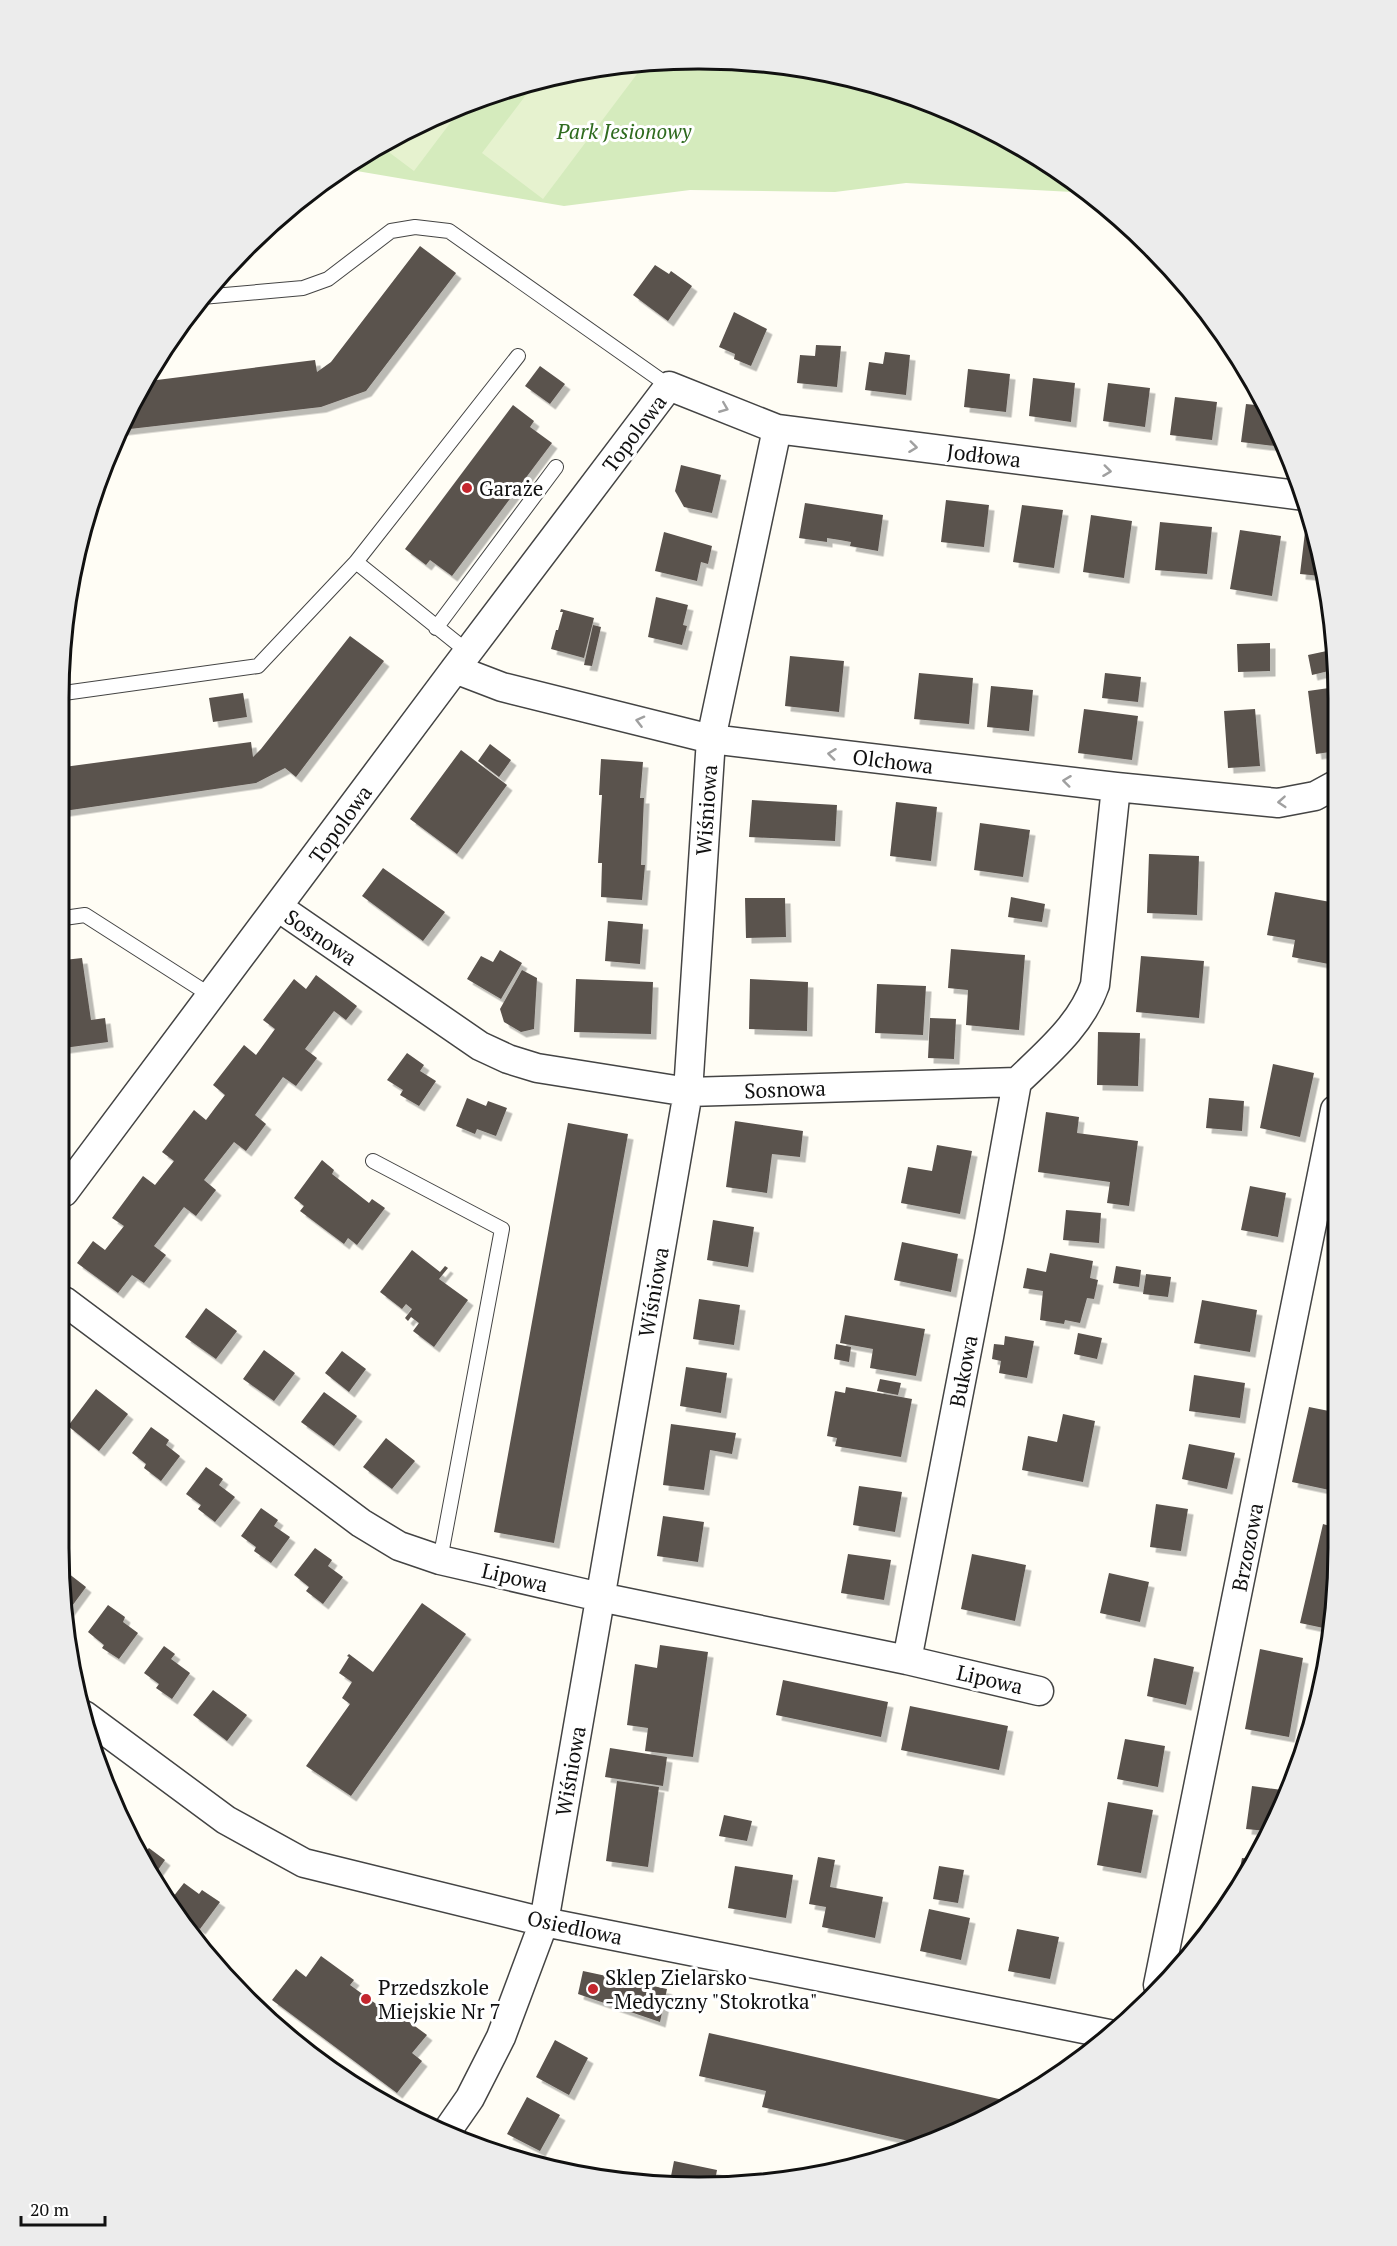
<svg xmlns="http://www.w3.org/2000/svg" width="1397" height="2246" viewBox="0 0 1397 2246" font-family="'PT Serif',serif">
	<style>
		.green { fill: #d5ebbd }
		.pitch { fill: #e6f2cf }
		.building { fill: #5a524d; filter: url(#shadow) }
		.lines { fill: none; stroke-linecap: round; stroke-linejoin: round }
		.lane-casing { stroke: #444; stroke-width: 16 }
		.street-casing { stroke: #444; stroke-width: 31 }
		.lane { stroke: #fff; stroke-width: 14 }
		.street { stroke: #fff; stroke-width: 28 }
		.oneway { stroke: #a0a0a0 }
		.poi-dot { fill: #c4262e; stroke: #fff; stroke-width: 2 }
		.labels { text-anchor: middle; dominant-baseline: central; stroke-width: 6; stroke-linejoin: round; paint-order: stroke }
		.park-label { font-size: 21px; font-style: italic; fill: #2f6b1f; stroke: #fff }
		.street-label { font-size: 21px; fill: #111; stroke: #fff }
		.poi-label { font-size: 21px; fill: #111; stroke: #fff; text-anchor: start }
		.rim { fill: none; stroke: #111; stroke-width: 3 }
	</style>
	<defs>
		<filter id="shadow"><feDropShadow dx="5.5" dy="5.5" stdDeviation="0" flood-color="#0004"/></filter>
	</defs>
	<rect width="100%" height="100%" fill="#fffdf5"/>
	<path class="green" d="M740,60L864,80L981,124L1091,193L906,183L835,192L690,190L564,206L345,169L378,144L492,93L615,64Z"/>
	<path class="pitch" d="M615,64H624L637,74L543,199L482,153L535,83Z
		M463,106L414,171L378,144Z"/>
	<path class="building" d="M420,246L456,273L366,391L321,407L121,430L149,381L315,360L317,372L331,362Z
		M655,265L669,274L671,271L692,286L668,321L633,295Z
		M734,312L767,329L751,366L734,359L735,354L719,347Z
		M816,345L841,346L837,387L797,383L800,355L815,356Z
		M885,352L910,355L906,395L865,390L869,362L883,364Z
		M540,366L565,384L550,404L525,386Z
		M968,369L1010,374L1006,412L964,407Z
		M1033,378L1075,383L1071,422L1029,416Z
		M1108,383L1150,388L1145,427L1103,421Z
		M1175,397L1217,402L1212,440L1170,435Z
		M1246,404L1265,406L1283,447L1241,442Z
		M513,405L534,421L530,427L552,443L452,576L430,560L426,565L405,549Z
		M681,465L721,475L712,513L684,507L675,491Z
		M946,500L989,505L984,547L941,542Z
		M805,503L883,515L878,551L850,546L851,542L840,540L827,538V542L799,538Z
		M1022,505L1063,510L1054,568L1013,562Z
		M1091,515L1132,521L1124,578L1083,572Z
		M1160,522L1212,527L1207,574L1155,570Z
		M1240,530L1281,536L1272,596L1230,589Z
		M664,532L712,546L708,564L701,562L697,581L655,571Z
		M1305,532L1313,533L1321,576L1300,574Z
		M656,597L688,605L683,625L687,626L682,645L648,637Z
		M561,609L594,618L584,658L551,649L556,630H558L563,612H560Z
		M593,625L601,627L592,666L584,665Z
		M350,636L384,661L296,777L285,768L256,783L64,811V767L251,742L253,757L261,749Z
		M1270,643V671L1238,672L1237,644Z
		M1336,649L1337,669L1312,675L1308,655Z
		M790,656L844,661L839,712L785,706Z
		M919,673L973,678L969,724L914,719Z
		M1105,673L1141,677L1138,702L1102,698Z
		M991,686L1033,690L1029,731L987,727Z
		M1336,687L1337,751L1316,754L1308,691Z
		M243,693L247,717L213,722L209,698Z
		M1084,709L1138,716L1132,760L1078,753Z
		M1255,709L1260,766L1228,768L1224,711Z
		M490,744L511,760L499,777L478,761Z
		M461,750L507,785L457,854L410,819Z
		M601,759L643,762L640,798H644L641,865H645L642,900L601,897L602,863H598L602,795H599Z
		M752,800L837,805L835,841L749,837Z
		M896,802L937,807L931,861L890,856Z
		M980,823L1030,830L1023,877L974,870Z
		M1149,854L1199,856L1197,915L1147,913Z
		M383,868L445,912L423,941L362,896Z
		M1275,892L1336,903V953L1334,965L1292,957L1295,940L1267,935Z
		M1011,897L1045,904L1042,922L1008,917Z
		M745,898H785L786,937L746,938Z
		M608,921L643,924L640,964L605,961Z
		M951,949L1025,955L1019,1030L966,1025L968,990L948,988Z
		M500,950L522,963L501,999L467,979L481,956L493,962Z
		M1141,956L1204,961L1199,1018L1136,1012Z
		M82,958L91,1020L105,1018L108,1042L64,1048V960Z
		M522,970L537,978L534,1029L521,1032L504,1022L500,1009Z
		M316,975L357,1006L346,1020L334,1011L305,1049L317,1058L296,1086L283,1077L255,1115L266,1124L246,1151L234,1142L204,1180L216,1190L196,1216L184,1207L154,1246L166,1255L144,1283L132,1275L118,1293L77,1263L93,1241L105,1250L124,1226L112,1218L143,1176L155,1185L174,1161L162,1152L194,1110L206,1120L215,1108L225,1095L213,1085L244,1045L256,1055L275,1029L263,1020L294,979L306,989Z
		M576,979L653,982L651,1034L574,1032Z
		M750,979L808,982L807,1031L749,1029Z
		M877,984L926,986L923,1035L875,1033Z
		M930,1018L956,1019L954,1059L928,1058Z
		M1098,1032L1140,1033L1138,1086L1097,1085Z
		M407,1053L424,1065L420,1071L436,1081L419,1106L400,1095L403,1090L387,1080Z
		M1273,1064L1314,1073L1300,1137L1260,1128Z
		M467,1098L486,1106L488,1101L507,1108L496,1136L477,1129L475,1134L456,1126Z
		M1209,1098L1244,1101L1242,1131L1206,1128Z
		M1046,1112L1079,1117L1077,1133L1138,1141L1129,1206L1107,1203L1110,1182L1038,1172Z
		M735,1121L803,1131L800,1157L772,1154L767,1193L726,1187Z
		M568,1123L628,1134L554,1543L494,1532Z
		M937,1145L972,1151L960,1214L901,1203L908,1167L932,1171Z
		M322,1160L334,1170L332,1174L369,1203L372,1199L385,1208L357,1245L348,1238L344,1244L300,1211L304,1206L294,1198Z
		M1250,1186L1286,1193L1278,1237L1241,1230Z
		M1066,1210L1101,1213L1099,1243L1063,1240Z
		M713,1220L754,1227L748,1267L707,1260Z
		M902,1242L958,1254L951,1292L894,1280Z
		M412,1250L440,1272L445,1266L448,1268L439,1279L468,1300L434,1347L413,1331L419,1323L411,1317L408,1321L405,1318L412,1309L406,1304L402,1309L380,1292Z
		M1050,1253L1093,1261L1090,1278L1098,1280L1094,1299L1087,1298L1080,1323L1065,1320L1064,1324L1040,1320L1043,1291L1023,1288L1027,1268L1046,1272Z
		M1116,1266L1141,1270L1139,1287L1113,1283Z
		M1146,1274L1171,1277L1168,1297L1143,1294Z
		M699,1299L740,1305L734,1345L693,1339Z
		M1202,1300L1257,1310L1250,1352L1194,1343Z
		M206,1308L237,1331L216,1359L185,1337Z
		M845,1315L925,1329L916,1376L870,1368L873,1349L840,1343Z
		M1078,1333L1102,1338L1097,1359L1074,1354Z
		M1005,1336L1034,1341L1027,1378L999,1373L1001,1361L992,1359L994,1344L1004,1345Z
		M836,1344L851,1347L849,1362L834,1359Z
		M264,1350L295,1373L274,1401L243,1379Z
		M342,1351L366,1369L349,1392L325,1373Z
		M686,1367L727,1373L721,1413L680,1406Z
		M1194,1375L1245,1383L1240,1418L1189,1411Z
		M880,1379L901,1383L898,1395L877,1391Z
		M846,1387L912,1399L901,1457L835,1446L837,1438L827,1436L835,1391L845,1393Z
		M96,1389L128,1414L99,1451L68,1426Z
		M324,1392L357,1416L334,1446L301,1422Z
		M1309,1407L1334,1412V1491L1292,1482Z
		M1063,1414L1095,1421L1083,1482L1022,1470L1028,1436L1057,1442Z
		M671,1424L736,1433L732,1454L710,1450L704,1490L663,1485Z
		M151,1427L169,1440L166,1445L180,1456L161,1481L144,1468L146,1464L132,1453Z
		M386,1438L415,1461L392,1489L363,1467Z
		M1189,1444L1235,1453L1227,1489L1182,1479Z
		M206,1467L223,1479L219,1485L235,1497L215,1522L198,1509L201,1505L186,1494Z
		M859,1486L902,1492L895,1532L853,1525Z
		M1156,1504L1188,1509L1181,1551L1150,1547Z
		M261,1508L278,1520L274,1526L290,1537L271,1563L254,1551L256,1547L241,1536Z
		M663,1516L704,1522L698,1562L657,1556Z
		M1323,1524L1333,1527V1630L1300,1623Z
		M315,1548L332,1560L328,1566L343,1577L323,1604L306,1591L309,1587L294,1575Z
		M848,1554L891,1560L884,1600L841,1593Z
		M972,1554L1026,1565L1015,1621L961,1609Z
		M64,1570L86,1587L64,1617Z
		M1109,1573L1149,1582L1140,1622L1100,1613Z
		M422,1603L466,1634L351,1796L306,1766L350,1704L342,1698L352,1682L339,1673L349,1657L347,1656L349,1654L373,1672Z
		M108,1605L125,1617L123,1622L138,1633L119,1659L102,1648L104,1645L88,1632Z
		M660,1645L708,1652L693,1757L645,1751L648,1728L627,1725L635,1664L657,1668Z
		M164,1646L175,1654L171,1659L190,1673L172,1699L156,1688L159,1684L144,1673Z
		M1260,1649L1303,1658L1289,1737L1245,1729Z
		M1154,1658L1194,1667L1186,1705L1147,1696Z
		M783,1680L888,1702L881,1737L776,1715Z
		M213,1690L247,1715L227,1741L193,1715Z
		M910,1706L1008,1726L999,1770L901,1750Z
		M1125,1739L1165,1746L1158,1787L1117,1779Z
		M610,1748L667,1757L663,1786L605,1777Z
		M617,1781L659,1787L648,1867L606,1861Z
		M1252,1786L1290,1791L1267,1831L1246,1829Z
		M1108,1802L1153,1810L1141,1873L1097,1865Z
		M724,1815L752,1821L747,1841L719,1836Z
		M132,1843L145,1852L149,1848L165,1860L153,1877Z
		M818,1857L835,1860L830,1887L883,1897L875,1938L822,1927L826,1907L809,1904Z
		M1242,1858L1251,1859L1237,1883Z
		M735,1866L793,1875L786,1918L728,1908Z
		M939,1866L964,1870L958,1903L933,1899Z
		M184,1883L199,1894L202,1890L220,1902L200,1929L185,1918L183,1920L178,1916L169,1902Z
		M929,1909L970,1918L961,1960L920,1951Z
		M1017,1929L1059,1937L1050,1979L1008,1971Z
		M321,1956L354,1980L350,1985L390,2014L393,2010L427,2035L412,2053L422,2061L397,2093L272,2000L296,1969L306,1977Z
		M583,1971L667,1989L660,2022L578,1994Z
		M709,2033L776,2048L1012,2102L982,2121L926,2145L762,2107L766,2091L699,2076Z
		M555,2040L588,2058L569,2095L536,2077Z
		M527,2097L560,2115L540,2151L507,2134Z
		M674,2161L717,2170L714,2186H669Z"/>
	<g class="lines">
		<g class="lane-casing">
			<path id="lane" d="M202,297L303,288L328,279L391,231L415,227L449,231L669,386
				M356,562L468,652
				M436,628L556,467
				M64,693L258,666L356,562L518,356
				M64,918L85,915L210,995
				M373,1161L502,1229L440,1560"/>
		</g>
		<g class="street-casing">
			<path id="street" d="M455,669L502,687L711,739L1116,787L1278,803L1315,796L1337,784
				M278,907L480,1046L508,1059L537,1068L688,1092L1017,1082C1047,1053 1081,1025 1095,985L1116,787
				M64,1192L455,669L669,386L777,429L1305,496
				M64,1301L361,1523L399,1546L440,1560L600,1597L907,1660L1039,1691
				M907,1660L989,1237L1017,1082
				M84,1715L226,1820L304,1863L544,1922L1109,2034
				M1158,1985L1335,1110
				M445,2134L470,2098L501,2037L544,1922L688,1092L711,739L777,429"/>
		</g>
		<use href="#lane" class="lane"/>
		<use href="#street" class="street"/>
	</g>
	<defs><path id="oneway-chevron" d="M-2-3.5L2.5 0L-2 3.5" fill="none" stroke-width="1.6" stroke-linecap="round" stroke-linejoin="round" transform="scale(1.5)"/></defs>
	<g class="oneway">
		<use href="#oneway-chevron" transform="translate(724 408) rotate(22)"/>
		<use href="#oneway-chevron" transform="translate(913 447) rotate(7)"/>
		<use href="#oneway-chevron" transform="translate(1107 471) rotate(7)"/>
		<use href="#oneway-chevron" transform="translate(640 721) rotate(-166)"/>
		<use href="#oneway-chevron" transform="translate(832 754) rotate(-173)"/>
		<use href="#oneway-chevron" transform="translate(1067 781) rotate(-173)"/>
		<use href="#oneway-chevron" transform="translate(1282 802) rotate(176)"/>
	</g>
	<g class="poi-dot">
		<circle cx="467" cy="488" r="6"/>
		<circle cx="593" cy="1989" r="6"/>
		<circle cx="366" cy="1999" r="6"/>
	</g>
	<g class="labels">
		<g class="park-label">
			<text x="624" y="131">Park Jesionowy</text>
		</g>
		<g class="street-label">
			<text transform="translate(634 433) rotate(-53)">Topolowa</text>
			<text transform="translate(984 455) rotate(7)">Jodłowa</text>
			<text transform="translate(893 761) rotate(7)">Olchowa</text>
			<text transform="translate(706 810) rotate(-86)">Wiśniowa</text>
			<text transform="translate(340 824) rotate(-54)">Topolowa</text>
			<text transform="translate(321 937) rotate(34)">Sosnowa</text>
			<text transform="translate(785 1089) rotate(-2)">Sosnowa</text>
			<text transform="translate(653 1292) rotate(-80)">Wiśniowa</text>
			<text transform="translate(963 1371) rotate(-79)">Bukowa</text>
			<text transform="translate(1247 1547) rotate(-79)">Brzozowa</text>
			<text transform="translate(515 1577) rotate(13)">Lipowa</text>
			<text transform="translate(990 1679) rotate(13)">Lipowa</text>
			<text transform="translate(570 1771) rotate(-80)">Wiśniowa</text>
			<text transform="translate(575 1927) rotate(12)">Osiedlowa</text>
		</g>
		<g class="poi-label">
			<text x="479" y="488">Garaże</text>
			<text x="605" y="1977">Sklep Zielarsko<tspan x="605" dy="24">-Medyczny "Stokrotka"</tspan></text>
			<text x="378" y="1987">Przedszkole<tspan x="378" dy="24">Miejskie Nr 7</tspan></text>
		</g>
	</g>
	<path d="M0 0H1397V2246H0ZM698 69H699A629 629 0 0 1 1328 698V1548A629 629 0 0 1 699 2177H698A629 629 0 0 1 69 1548V698A629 629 0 0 1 698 69Z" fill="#ececec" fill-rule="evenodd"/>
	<path class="rim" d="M698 69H699A629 629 0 0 1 1328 698V1548A629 629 0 0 1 699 2177H698A629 629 0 0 1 69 1548V698A629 629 0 0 1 698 69Z"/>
	<path d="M21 2216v9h84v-9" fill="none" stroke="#111111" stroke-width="3"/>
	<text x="30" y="2216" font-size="18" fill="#111111" stroke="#ffffff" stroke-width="4.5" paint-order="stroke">20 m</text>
</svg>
